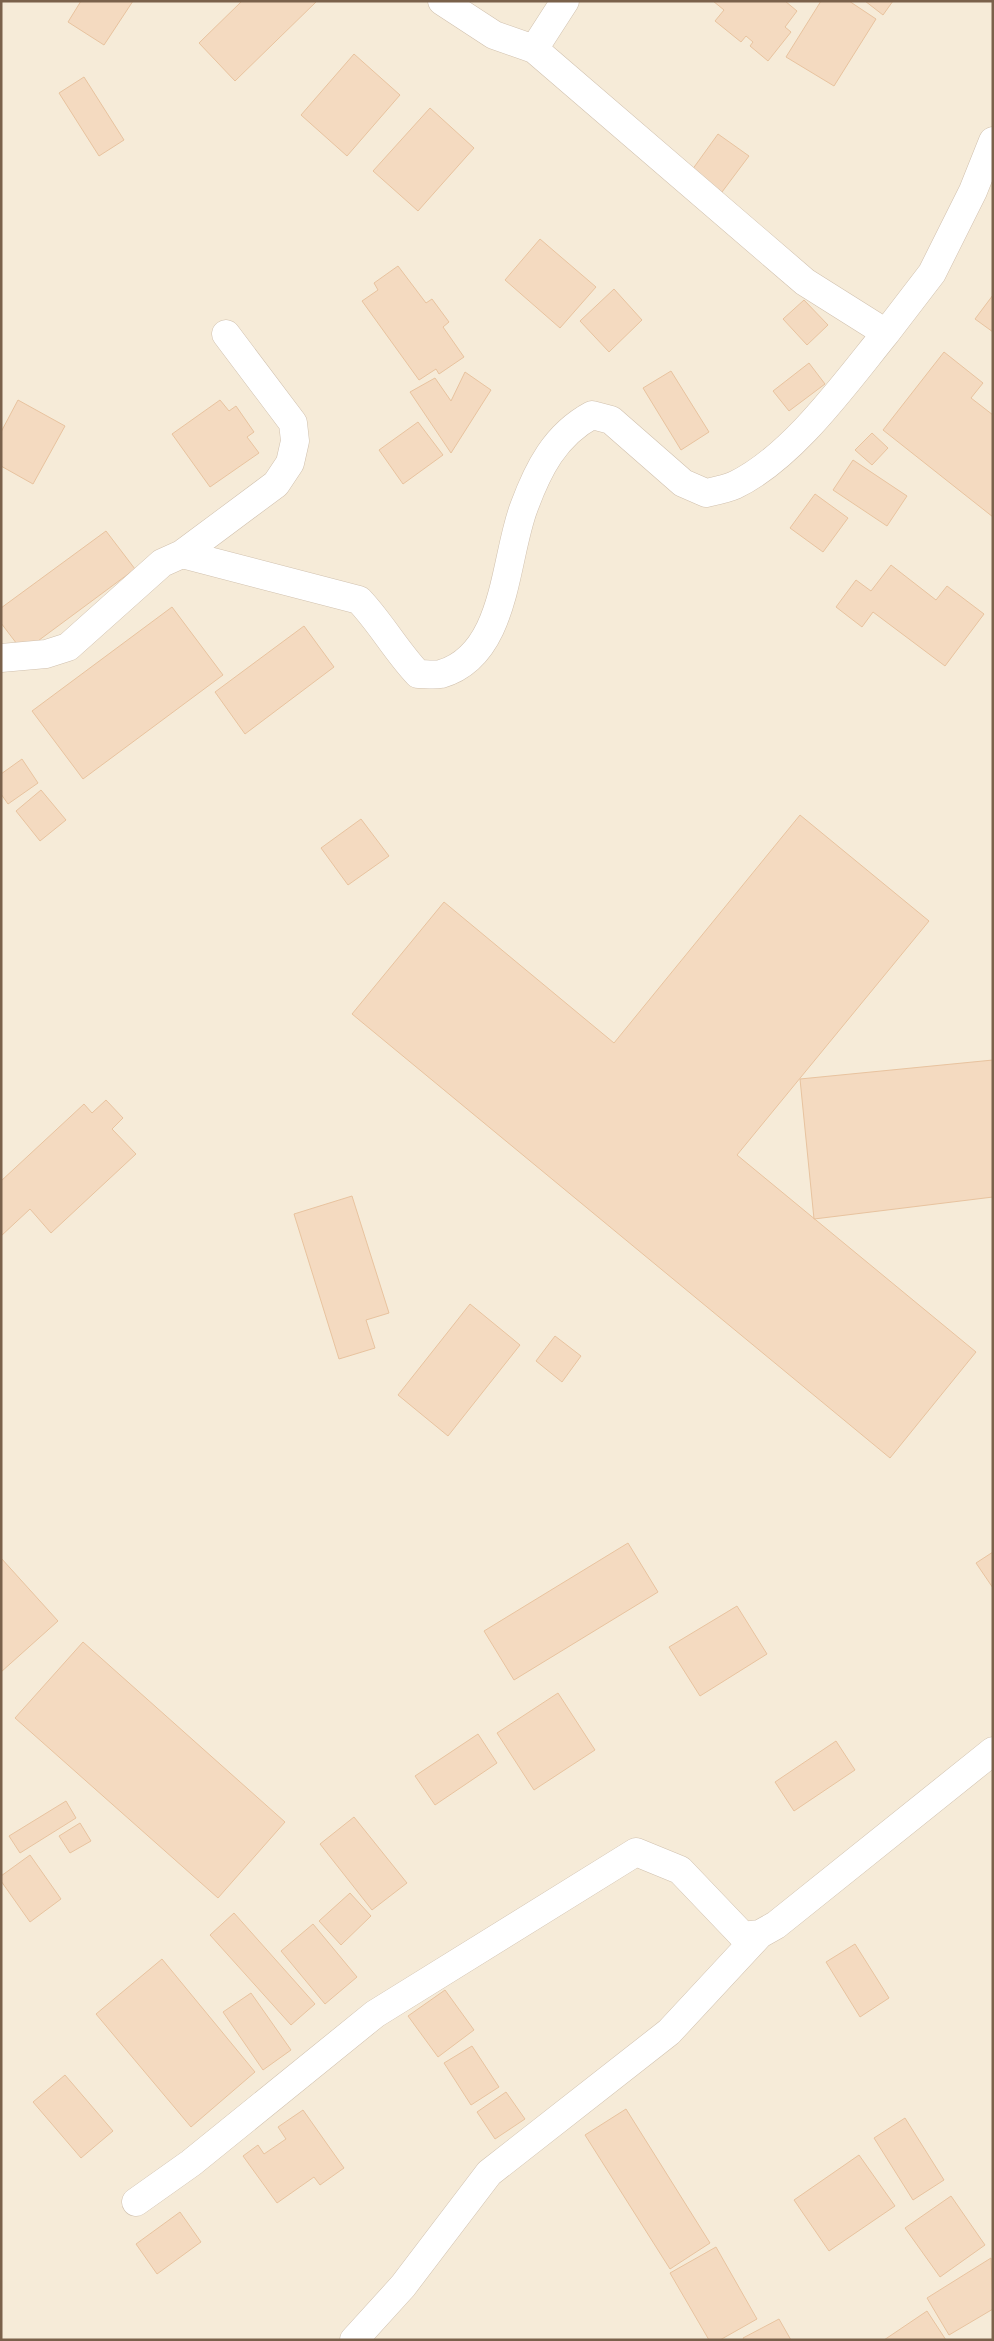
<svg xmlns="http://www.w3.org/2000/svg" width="994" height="2341" viewBox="0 0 994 2341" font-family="'Varela Round',sans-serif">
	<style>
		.residential { fill: #f6ebd8 }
		.building { fill: #f4dac0; stroke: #e8c39f }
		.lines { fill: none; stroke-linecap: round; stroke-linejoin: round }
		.street-casing { stroke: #d1c1ae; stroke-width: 29 }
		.street { stroke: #fff; stroke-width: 28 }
	</style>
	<rect width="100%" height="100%" fill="#fdf8ea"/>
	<path class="residential" d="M1,1H993V2340H1Z"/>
	<path class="building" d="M81,1H133L104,45L68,22Z
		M242,1H317L235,81L199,43Z
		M713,1H785L797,11L785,27L791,32L768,61L750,46L753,42L746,36L741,42L715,21L724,10Z
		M821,1H849L876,19L834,86L786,57Z
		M865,1H893L883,15Z
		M354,54L400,95L347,156L301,115Z
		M84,77L124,140L99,156L59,93Z
		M430,108L474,148L418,211L373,171Z
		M718,134L749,156L722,192L692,170Z
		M540,239L596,287L560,328L505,280Z
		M398,266L426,303L432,299L449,322L443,327L464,357L439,374L436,369L419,380L362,301L378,290L374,283Z
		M614,289L642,320L609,352L580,321Z
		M993,295V332L975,319Z
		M804,300L828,325L807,345L783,319Z
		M944,352L983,383L971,398L993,415V517L883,430Z
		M809,363L825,384L789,411L773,391Z
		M671,371L709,432L681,450L643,388Z
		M465,372L491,390L451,453L410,392L435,378L451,401Z
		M18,400L65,426L33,484L1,466V432Z
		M220,400L229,411L236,406L254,432L247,437L259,453L210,487L172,434Z
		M418,422L443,455L403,484L379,450Z
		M872,433L888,448L872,465L855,450Z
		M853,460L907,496L887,526L833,490Z
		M815,494L848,518L823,552L790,528Z
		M106,531L135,569L23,652L1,623V608Z
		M891,565L936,600L947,586L984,614L945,666L873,612L862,627L836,607L856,580L871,591Z
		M172,607L223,675L83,779L32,711Z
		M304,626L334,667L245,734L215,692Z
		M22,759L38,783L8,804L1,794V774Z
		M41,790L66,820L40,841L16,811Z
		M800,815L929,921L737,1155L976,1352L890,1458L352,1014L444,902L614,1043Z
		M361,819L389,856L348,885L321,848Z
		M993,1060V1197L814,1219L800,1079Z
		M106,1100L123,1118L112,1129L136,1154L51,1233L30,1209L1,1236V1181L84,1104L92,1113Z
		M352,1196L389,1313L366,1320L375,1348L339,1359L294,1214Z
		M470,1304L520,1345L448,1436L398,1395Z
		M555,1336L581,1356L562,1382L536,1361Z
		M628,1543L658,1592L514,1680L484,1631Z
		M993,1552V1588L976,1563Z
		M1,1558L58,1621L1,1672Z
		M737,1606L767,1654L700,1696L669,1647Z
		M83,1642L285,1822L218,1898L15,1718Z
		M558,1693L595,1750L534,1790L497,1733Z
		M478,1734L497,1763L435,1805L415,1776Z
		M836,1741L855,1770L794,1811L775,1782Z
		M66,1801L76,1818L20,1853L9,1836Z
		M354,1817L407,1883L372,1910L320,1844Z
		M80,1823L91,1841L70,1853L59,1836Z
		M30,1855L61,1899L30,1922L1,1881V1876Z
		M350,1893L371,1916L341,1945L319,1921Z
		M234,1913L315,2004L291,2025L210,1935Z
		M313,1924L357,1977L325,2004L281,1951Z
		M855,1944L889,1998L860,2017L826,1962Z
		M162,1959L255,2072L191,2127L96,2014Z
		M445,1990L474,2030L438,2057L408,2016Z
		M251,1993L291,2050L263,2070L223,2012Z
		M472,2046L499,2087L471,2105L444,2063Z
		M65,2075L113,2131L81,2158L33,2102Z
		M506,2092L525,2119L495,2139L477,2112Z
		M626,2109L710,2243L670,2269L585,2135Z
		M303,2110L344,2168L320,2185L314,2177L277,2203L243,2156L258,2145L264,2154L286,2139L278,2127Z
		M905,2118L944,2180L913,2200L874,2138Z
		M859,2155L895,2206L829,2251L794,2200Z
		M951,2196L985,2245L940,2277L905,2228Z
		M180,2212L201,2242L157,2274L136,2244Z
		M716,2247L757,2319L720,2340H709L670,2273Z
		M991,2258L993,2309L949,2335L927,2298Z
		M927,2311L946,2340H884Z
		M779,2319L791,2340H744L743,2338Z"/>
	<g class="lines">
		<g class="street-casing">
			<path id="street" d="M442,1L494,35L534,49L805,282L886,333L932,273L973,191L993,141
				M534,49L565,1
				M182,554L359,600C381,623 396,651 418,674C425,674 434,675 441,674C507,655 504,559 524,507C538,469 555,435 592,415L611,420L683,483L706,493C715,491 726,489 735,485C793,457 846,382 886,333
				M1,658L46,654L68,647L162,563L182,554L276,484L290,463L295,441L293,423L226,334
				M136,2202L191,2163L375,2014L636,1852L680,1870L743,1936L760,1934L776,1925L993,1751
				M354,2340L403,2286L489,2173L669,2032L760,1934"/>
		</g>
		<use href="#street" class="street"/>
	</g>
	<rect width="994" height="2341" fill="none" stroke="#7a614b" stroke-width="5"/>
</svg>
